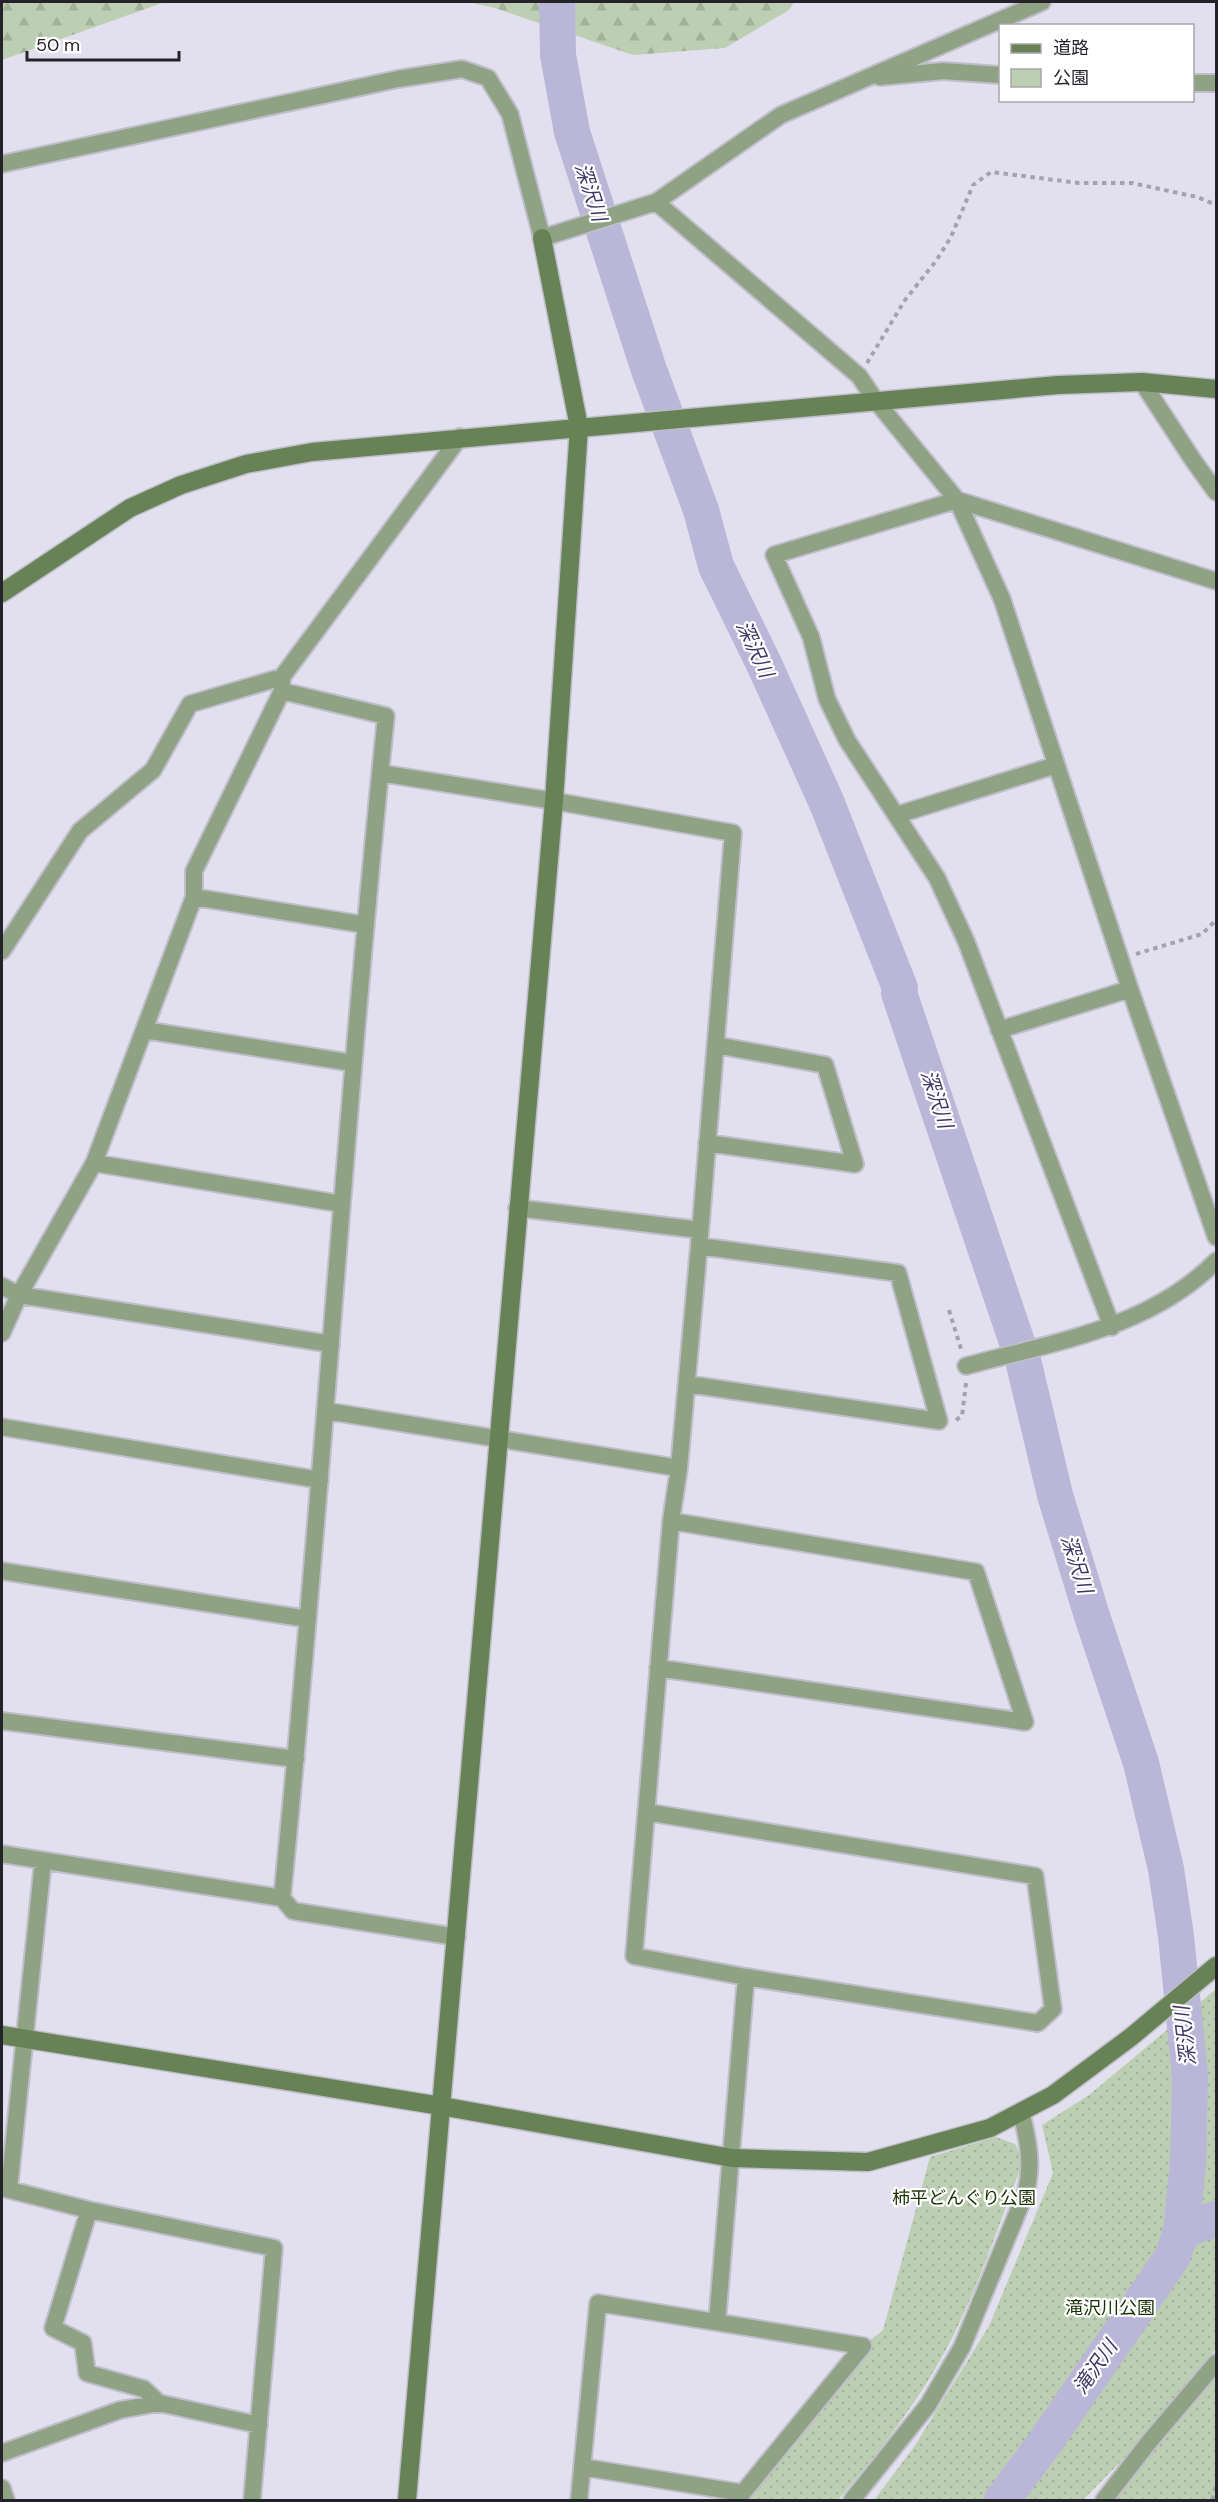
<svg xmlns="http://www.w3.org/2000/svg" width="1218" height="2502" viewBox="0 0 1218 2502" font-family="'DM Sans','Noto Sans JP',sans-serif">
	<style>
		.green { fill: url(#green-dots) }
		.forest { fill: url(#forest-firs) }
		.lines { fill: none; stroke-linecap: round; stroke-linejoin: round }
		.river { stroke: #bab6d8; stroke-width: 36 }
		.street-casing { stroke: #c0becb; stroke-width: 20 }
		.secondary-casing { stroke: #c0becb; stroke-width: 21 }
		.path { stroke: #a4a2ae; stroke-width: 4; stroke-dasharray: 4.5 4.5; stroke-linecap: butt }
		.street { stroke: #8fa284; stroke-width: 16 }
		.secondary { stroke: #678356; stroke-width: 18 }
		.labels { text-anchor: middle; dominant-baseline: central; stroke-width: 4.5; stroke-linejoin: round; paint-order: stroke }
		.park-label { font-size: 18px; fill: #183103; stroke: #fff }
		.water-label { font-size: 20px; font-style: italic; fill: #403765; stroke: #fff }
	</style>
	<defs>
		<pattern id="green-dots" width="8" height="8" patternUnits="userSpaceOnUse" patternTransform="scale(1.5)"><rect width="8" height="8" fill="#bdcfb2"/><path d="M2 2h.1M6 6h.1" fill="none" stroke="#a2b199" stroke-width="1.8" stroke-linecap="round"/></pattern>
		<pattern id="forest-firs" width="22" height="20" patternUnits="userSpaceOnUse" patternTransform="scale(1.5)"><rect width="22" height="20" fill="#bdcfb2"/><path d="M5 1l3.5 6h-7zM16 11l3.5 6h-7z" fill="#a2b199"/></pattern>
	</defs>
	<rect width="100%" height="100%" fill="#e2e0ef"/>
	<path class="green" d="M1216,1989V2349L1129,2453L1083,2500H874L914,2447L989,2326L1053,2173L1042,2125L1089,2095Z
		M996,2137L1015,2144L1022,2158L1018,2175C991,2246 967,2320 926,2384C900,2425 869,2464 838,2500H738L863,2346L883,2330L930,2157Z
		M1216,2377V2500H1115L1149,2455Z"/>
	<path class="forest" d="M2,2H165L2,60Z
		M468,2H794L789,10L725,48L633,55L495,8Z"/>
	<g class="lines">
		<path class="river" d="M557,2L558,55L572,132L649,370L701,510L716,566L764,664L826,801L900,988L899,993L1023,1360L1055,1495L1092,1616L1141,1763L1166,1869L1176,1936L1190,2076L1188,2164L1181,2231L1173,2256L1044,2444L1002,2500
			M1181,2231L1216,2219"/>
		<g class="street-casing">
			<path id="street" d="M880,77L943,71L1000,75
				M1192,83H1216
				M2,164L398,79L462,69L488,78L510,114L542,238L656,202L781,115L1042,2
				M656,202L859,376L876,401L957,500L1002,599L1130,989L1216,1237
				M1142,382L1193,460L1216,492
				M380,773L554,801L733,833L699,1246L679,1468L671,1521L634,1956L746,1977L1038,2023L1053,2009L1035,1876L646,1812
				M897,815L1056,765
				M194,897L366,925
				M2,951L80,831L153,770L190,704L282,677L460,437
				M144,1030L353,1063
				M999,1030L1130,989
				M707,1143L855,1164L825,1065L716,1045
				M94,1163L342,1204
				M517,1208L700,1230
				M2,1286L19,1295L331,1344
				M1112,1327L966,941L937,878L847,740L827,699L811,637L774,555L957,500L1216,581
				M2,1333L19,1295L94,1163L194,897V871L282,691V677
				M966,1366C1054,1342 1150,1328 1216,1261
				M687,1384L939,1421L898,1273L699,1246
				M327,1411L679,1468
				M2,1427L320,1480
				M2,1571L308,1619
				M658,1668L1025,1722L976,1572L671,1521
				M2,1721L296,1759
				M2,1854L282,1898C322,1505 345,1109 386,716L282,691
				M282,1898L293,1911L457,1937
				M2,2188L89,2210L274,2248L252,2500
				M9,2189L43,1861
				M89,2210L53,2328L83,2343L87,2373L144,2389L159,2403
				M717,2322L746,1977
				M2,2453L120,2410L159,2403L259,2425
				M582,2467L743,2493
				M2,2488L6,2500
				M579,2500L598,2303L863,2346L737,2500
				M852,2500L928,2405L962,2347L1026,2192C1033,2163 1028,2140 1021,2112
				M1104,2500L1149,2442L1216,2363"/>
		</g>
		<g class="secondary-casing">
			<path id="secondary" d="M2,593L130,508L181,485L246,464L312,452L1058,385L1142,382L1216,389
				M2,2035L441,2106L732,2158L868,2162L990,2128L1053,2095L1131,2037L1216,1966
				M407,2500L554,801L579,427L542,238"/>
		</g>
		<path class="path" d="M867,363L905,300L936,261L951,237L973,185L991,172L1079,183H1132L1197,197L1216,205
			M1136,954L1202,934L1216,920
			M949,1310L961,1349
			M956,1420L962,1416L966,1383
			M1212,2500L1216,2486"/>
		<use href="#street" class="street"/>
		<use href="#secondary" class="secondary"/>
	</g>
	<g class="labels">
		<g class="park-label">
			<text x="964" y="2198">柿平どんぐり公園</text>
			<text x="1110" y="2308">滝沢川公園</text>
		</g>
		<g class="water-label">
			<text transform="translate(591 192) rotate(72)">深沢川</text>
			<text transform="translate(755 649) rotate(65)">深沢川</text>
			<text transform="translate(937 1099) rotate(72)">深沢川</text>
			<text transform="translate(1077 1564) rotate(72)">深沢川</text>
			<text transform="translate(1185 2036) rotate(-97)">深沢川</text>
			<text transform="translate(1095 2367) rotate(-55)">滝沢川</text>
		</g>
	</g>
	<rect width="1218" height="2502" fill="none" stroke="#242329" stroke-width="6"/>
	<rect x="999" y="24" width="195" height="78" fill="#ffffff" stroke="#a7a7a9" stroke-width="1.5"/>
	<rect x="1011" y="44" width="30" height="9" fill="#678356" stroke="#a7a7a9" stroke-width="1.5"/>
	<text x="1053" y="54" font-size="18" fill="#242329">道路</text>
	<rect x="1011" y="69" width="30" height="18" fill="#bdcfb2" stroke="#a7a7a9" stroke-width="1.5"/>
	<text x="1053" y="84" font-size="18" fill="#242329">公園</text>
	<path d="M27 51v9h152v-9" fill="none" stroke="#242329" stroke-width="3"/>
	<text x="36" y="51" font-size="18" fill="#242329" stroke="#ffffff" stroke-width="4.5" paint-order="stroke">50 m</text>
</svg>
